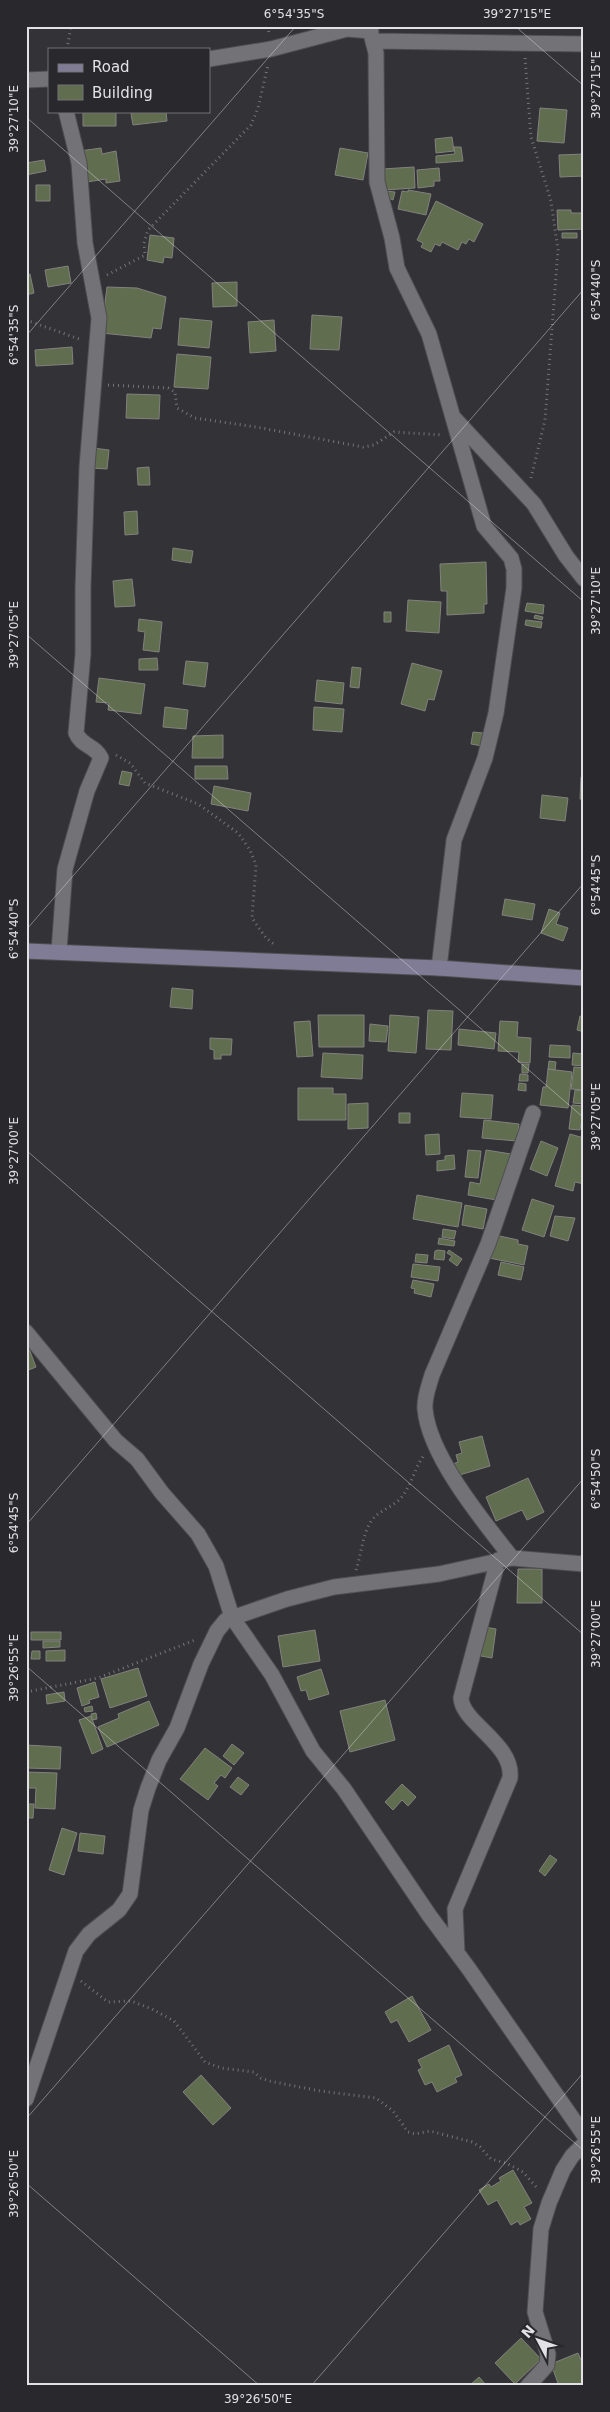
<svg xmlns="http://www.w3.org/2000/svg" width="610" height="2412" viewBox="0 0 610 2412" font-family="'DejaVu Sans',sans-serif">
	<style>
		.building { fill: #606d4e; stroke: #81827e }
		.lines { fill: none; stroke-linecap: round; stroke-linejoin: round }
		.street-casing { stroke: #4e4e51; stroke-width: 17 }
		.secondary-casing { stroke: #4e4e51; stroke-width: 17 }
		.path { stroke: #757478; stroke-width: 3; stroke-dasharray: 1 4; stroke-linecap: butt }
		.street { stroke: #737377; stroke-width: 15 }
		.secondary { stroke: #807c96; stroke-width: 15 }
		.ticks { fill: none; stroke: #e2e1e4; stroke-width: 1; stroke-opacity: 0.45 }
		.neatline { fill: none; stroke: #e2e1e4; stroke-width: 2 }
		.ticks-label { font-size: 12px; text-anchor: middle; fill: #e2e1e4 }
	</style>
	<rect width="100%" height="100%" fill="#333236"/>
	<path class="building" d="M540,108L567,110L564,143L537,141Z
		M83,111H116V126H83Z
		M135,111H166L167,121L133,125L131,114Z
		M452,137L454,151L436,153L435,139Z
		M454,147H461L463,161L436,163V156L455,154Z
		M101,148L102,154L116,151L120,181L106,183V179L87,182L80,151Z
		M340,148L368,153L363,180L335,175Z
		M584,154V176L560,177L559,155Z
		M44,160L46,171L26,175V163Z
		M414,167L415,188L384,190L382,169Z
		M439,168L440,181H434V186L418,188L417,170Z
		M36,185H50V201H36Z
		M408,190L431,194L426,215L398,209L402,191L408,192Z
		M385,191L395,192L393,200L384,196Z
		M436,201L483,224L474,242L469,239L466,244L462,242L458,250L442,242L440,246L435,244L431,252L421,247L423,243L417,240Z
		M557,210H571V213H584V229L558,230Z
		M562,233H577V238H562Z
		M150,235L174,238L172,258L164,257L163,263L147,260Z
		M68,266L71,283L48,287L45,270Z
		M30,274L34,293L26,295V275Z
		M237,282V306L213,307L212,283Z
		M107,287L137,288L166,297L161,329L153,328L151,338L101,333Z
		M312,315L342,317L339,350L310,349Z
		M180,318L212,321L209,348L178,345Z
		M274,320L276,351L250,353L248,322Z
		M72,347L73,364L36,366L35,350Z
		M177,354L211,357L208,389L174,387Z
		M127,394L160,395L159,419L126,418Z
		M93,448L109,450L107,469L91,468Z
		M149,467L150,485H138L137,468Z
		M137,511L138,534L125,535L124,512Z
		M173,548L193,551L191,563L172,560Z
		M486,562L487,604H484V613L447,615V591H441L440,564Z
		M132,579L135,606L115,607L113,581Z
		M408,600L441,602L439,633L406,631Z
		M527,603L544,605L543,614L525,611Z
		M384,612H391V622H384Z
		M535,615L543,617L542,620L534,618Z
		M139,619L162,622L159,652L143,650L145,632L138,631Z
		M526,620L542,622L541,628L525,625Z
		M157,658L158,670H139V659Z
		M186,661L208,663L205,687L183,684Z
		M412,663L442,671L434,700L428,699L425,711L401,704Z
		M352,667L361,668L359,688L350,687Z
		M99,678L145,684L141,714L108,710L109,703L96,702Z
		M317,680L344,683L342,704L315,701Z
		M165,707L188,710L186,729L163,727Z
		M314,707L344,709L342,732L313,730Z
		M473,732L483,733L482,746L471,744Z
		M223,735V758H192L193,736Z
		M195,766H227L228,779H195Z
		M122,771L132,773L129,786L119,784Z
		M581,777H584V800L580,799Z
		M214,786L251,793L248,811L211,804Z
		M542,795L568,798L565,821L540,818Z
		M505,899L535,904L532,920L502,915Z
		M549,909L560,913L556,924L568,928L563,941L541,933Z
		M172,988L193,990L192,1009L170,1007Z
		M428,1010L453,1011L451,1050L426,1049Z
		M318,1015H364V1047H319Z
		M390,1015L419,1017L416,1053L388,1051Z
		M580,1016L584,1017V1032L577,1030Z
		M310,1021L313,1056L297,1057L294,1022Z
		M500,1021L518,1022L517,1037L531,1038L530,1063L518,1062L519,1052L498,1051Z
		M370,1024L388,1026L386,1042L369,1041Z
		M459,1029L496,1033L494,1049L458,1045Z
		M210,1038L232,1039L231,1055H221V1059H214V1050L210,1049Z
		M550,1045L570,1046V1058L549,1057Z
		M323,1053L363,1055L362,1079L321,1077Z
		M573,1053L584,1054V1066L572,1065Z
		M549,1061L556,1062L555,1070L548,1069Z
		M522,1064H529L528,1073H522Z
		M574,1067L584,1068V1090L571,1089Z
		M548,1069L572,1072L568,1108L540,1105L543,1087H546Z
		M520,1074L528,1075V1081H519Z
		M519,1083L526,1084V1091L518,1090Z
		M298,1088H333V1094H346V1120H298Z
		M575,1090L584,1091V1104L573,1103Z
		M462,1093L493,1095L491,1119L460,1117Z
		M368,1103V1128L348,1129V1104Z
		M572,1105L584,1106V1124H581L580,1130L569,1129Z
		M399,1113H410V1123H399Z
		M484,1120L519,1124L517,1141L482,1138Z
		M439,1134L440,1154L426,1155L425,1135Z
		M570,1134L584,1138V1184L575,1182L573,1191L555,1186Z
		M541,1141L558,1148L547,1176L530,1169Z
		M468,1150L481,1151L478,1178L465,1177Z
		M486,1150L511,1154L502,1201L468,1195L470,1182L480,1184Z
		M454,1155L455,1169L437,1171V1161L445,1160V1156Z
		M417,1195L462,1203L458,1227L413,1219Z
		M532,1199L554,1206L544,1237L522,1230Z
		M465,1205L487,1209L483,1229L462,1225Z
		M555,1216L575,1218L568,1241L550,1236Z
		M443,1229L456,1231L454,1239L442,1237Z
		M495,1235L518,1240V1244L528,1246L524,1265L489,1258Z
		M439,1238L455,1241L454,1246L438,1244Z
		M438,1250L445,1251L444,1260L434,1259L435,1251Z
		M449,1250L462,1259L457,1266L449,1260L452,1256L447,1253Z
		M416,1254L428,1255L427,1263L415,1262Z
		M501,1262L524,1267L521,1280L498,1275Z
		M413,1264L440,1267L438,1281L411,1277Z
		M413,1280L434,1284L431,1297L414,1293L415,1289L411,1288Z
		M28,1346L36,1367L26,1371V1347Z
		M482,1436L490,1466L456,1476L453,1464L458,1462L456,1455L462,1453L459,1442Z
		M528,1478L544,1512L527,1520L522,1510L496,1521L486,1497Z
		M518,1569H542V1603H517Z
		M485,1627L496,1629L492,1658L481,1656Z
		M315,1630L320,1661L283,1667L278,1636Z
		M31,1632H61V1640H31Z
		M43,1641H60V1647L43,1648Z
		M65,1650V1661H46V1651Z
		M32,1651H40V1659H31Z
		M138,1668L147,1696L110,1708L101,1679Z
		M321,1669L329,1694L309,1700L306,1690L301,1691L297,1677Z
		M95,1682L99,1697L89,1700L90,1703L82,1706L77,1688Z
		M64,1692L65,1701L47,1704L46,1695Z
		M385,1700L395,1740L350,1752L340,1711Z
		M149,1701L159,1725L107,1747L98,1727L119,1718L118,1714Z
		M92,1706L93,1711L85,1712L84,1708Z
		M96,1713L97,1719L92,1720L91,1714Z
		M91,1716L103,1749L92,1754L79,1720Z
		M232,1744L244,1753L234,1765L223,1756Z
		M26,1745L61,1747L60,1769L26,1768Z
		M205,1748L232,1768L225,1778L221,1775L214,1783L218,1786L208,1800L180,1779Z
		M26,1772L57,1773L55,1809L35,1808L36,1788H26Z
		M238,1777L249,1785L241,1795L230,1787Z
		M402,1784L416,1797L408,1806L402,1800L393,1810L385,1802Z
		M26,1804H34L33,1818H26Z
		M62,1828L77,1833L64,1875L49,1870Z
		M80,1833L105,1836L103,1854L78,1851Z
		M550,1855L557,1860L545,1876L539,1871Z
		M412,1996L431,2030L409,2042L397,2020L391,2023L385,2012Z
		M449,2045L462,2075L455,2078L457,2082L437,2092L432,2082L425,2085L418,2070L422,2068L418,2060Z
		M201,2075L231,2108L213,2125L183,2092Z
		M513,2170L532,2203L524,2207L531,2219L520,2225L518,2221L511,2225L497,2200L488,2205L479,2190L489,2184L491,2187L501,2181L499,2178Z
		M521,2338L541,2359L515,2384L495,2363Z
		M578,2353L584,2367V2386H559L551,2364Z
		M479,2377L487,2386H469Z"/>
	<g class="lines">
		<g class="street-casing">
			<path id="street" d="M369,26L376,53L377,182L392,238L397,268L429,334L484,526L511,558L514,569V588L496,713L485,758L454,840L439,968
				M375,41L584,44
				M209,59L271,49L347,29L371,31
				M26,80L49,79
				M454,418L534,504L566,556L584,579
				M59,951L65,869L87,791L101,758C96,746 81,746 76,733L83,654V588L87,467L99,318L85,243L79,163L66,111
				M26,1332L116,1441L137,1459L162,1493L198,1534L216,1566L232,1617L272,1675L313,1751L344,1789L429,1915L469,1969L584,2135
				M512,1558C483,1521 429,1456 425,1409C424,1397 429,1386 432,1375L488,1244L533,1113
				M457,1953L455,1909L510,1778C514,1744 462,1723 461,1698L498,1560
				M26,2099L76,1951L89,1934L119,1910L130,1894L141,1810L148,1788L159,1760L177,1728L201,1664L217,1631L226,1620L287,1599L334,1587L439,1574L512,1558L584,1564
				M528,2386L547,2365L548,2354L535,2312L541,2229L549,2203L563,2170L572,2156L584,2144"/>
		</g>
		<g class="secondary-casing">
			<path id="secondary" d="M26,951L439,968L584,978"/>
		</g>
		<path class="path" d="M268,26L269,34
			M67,49L71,26
			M525,58L531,137L551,201L558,250L545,420L531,478
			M107,275L145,255L144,243L148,230L251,125L258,108L268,65
			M26,320L82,340
			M108,385L168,388L175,392L177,408L195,418L256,427L363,447L374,445L394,432L443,435
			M116,755L130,763L145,783L198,804L238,833L250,850L256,865L252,918L266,938L275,945
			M356,1570C361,1556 362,1538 369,1525C375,1512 389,1509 399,1500C411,1488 414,1469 424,1455
			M26,1692L98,1678L195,1640
			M81,1981L108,2002L131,2001L152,2009L174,2021L205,2062L221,2068L254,2072L261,2078L269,2081L320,2091L376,2098L393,2111L408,2132L415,2134L430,2131L472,2142L480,2147L491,2159L506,2163L523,2172L538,2189"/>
		<use href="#street" class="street"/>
		<use href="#secondary" class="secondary"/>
	</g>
	<path class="ticks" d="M515,26L584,86M26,117L584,602M26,336L296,26M26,634L584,1118M26,930L584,289M26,1150L584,1635M26,1525L584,883M26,1666L584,2151M26,2119L584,1478M26,2183L260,2386M311,2386L584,2072"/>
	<rect width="610" height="2412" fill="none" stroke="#29282c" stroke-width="55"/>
	<rect x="48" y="48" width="162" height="65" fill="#29282c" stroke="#737276"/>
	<rect x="58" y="64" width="25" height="8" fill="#807c96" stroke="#737276"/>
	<text x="92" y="72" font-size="15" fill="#e2e1e4">Road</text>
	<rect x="58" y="85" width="25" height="15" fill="#606d4e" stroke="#737276"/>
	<text x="92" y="98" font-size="15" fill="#e2e1e4">Building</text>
	<g transform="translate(538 2340) rotate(311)" stroke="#29282c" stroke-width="4" paint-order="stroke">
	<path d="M0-4L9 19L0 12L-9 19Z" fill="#e2e1e4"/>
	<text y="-8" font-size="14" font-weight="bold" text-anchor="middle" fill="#e2e1e4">N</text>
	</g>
	<rect x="28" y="28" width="554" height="2356" class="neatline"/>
	<g class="ticks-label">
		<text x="294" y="18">6°54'35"S</text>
		<text x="517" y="18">39°27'15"E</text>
		<text transform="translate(596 85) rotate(-90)" y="4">39°27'15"E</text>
		<text transform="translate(14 119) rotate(-90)" y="4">39°27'10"E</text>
		<text transform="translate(596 290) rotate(-90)" y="4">6°54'40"S</text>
		<text transform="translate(14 335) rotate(-90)" y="4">6°54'35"S</text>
		<text transform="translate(596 601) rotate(-90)" y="4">39°27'10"E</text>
		<text transform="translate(14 635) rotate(-90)" y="4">39°27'05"E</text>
		<text transform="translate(596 885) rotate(-90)" y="4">6°54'45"S</text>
		<text transform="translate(14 929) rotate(-90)" y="4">6°54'40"S</text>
		<text transform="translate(596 1117) rotate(-90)" y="4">39°27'05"E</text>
		<text transform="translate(14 1151) rotate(-90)" y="4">39°27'00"E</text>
		<text transform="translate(596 1479) rotate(-90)" y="4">6°54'50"S</text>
		<text transform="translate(14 1523) rotate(-90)" y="4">6°54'45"S</text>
		<text transform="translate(596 1634) rotate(-90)" y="4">39°27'00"E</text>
		<text transform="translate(14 1668) rotate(-90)" y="4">39°26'55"E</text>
		<text transform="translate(596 2150) rotate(-90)" y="4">39°26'55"E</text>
		<text transform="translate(14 2184) rotate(-90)" y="4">39°26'50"E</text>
		<text x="258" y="2403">39°26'50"E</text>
	</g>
</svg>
